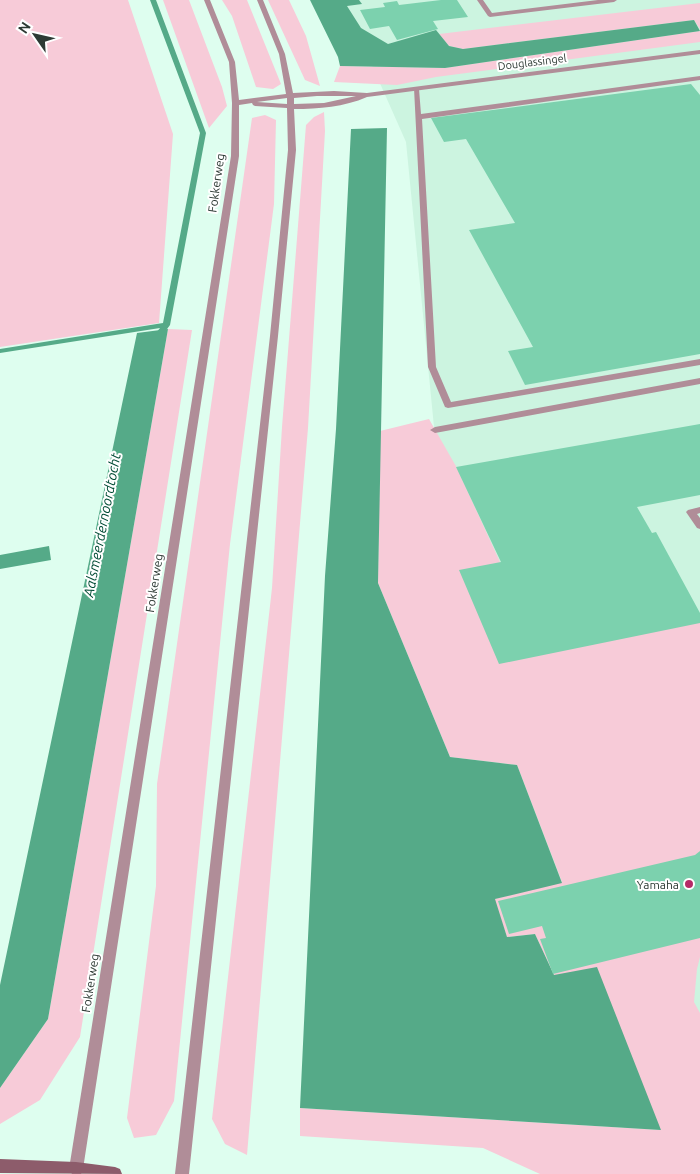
<svg xmlns="http://www.w3.org/2000/svg" width="700" height="1174" viewBox="0 0 700 1174" font-family="Ubuntu,sans-serif">
	<style>
		.built { fill: #ccf4e0 }
		.green { fill: #f7cbd8 }
		.water { fill: #5a8 }
		.lines { fill: none; stroke-linecap: round; stroke-linejoin: round }
		.stream { fill: #5a8; fill-rule: evenodd }
		.building { fill: #7cd1ae }
		.service { fill: #b08d98; fill-rule: evenodd }
		.minor { fill: #b08d98; fill-rule: evenodd }
		.secondary { fill: #8d5c6b; fill-rule: evenodd }
		.poi-dot { fill: #b52a67; stroke: #fff; stroke-width: 2 }
		.labels { text-anchor: middle; dominant-baseline: central; stroke-width: 4; stroke-linejoin: round; paint-order: stroke }
		.far-street-label { font-size: 11px; fill: #2d3a34; stroke: #fff }
		.street-label { font-size: 12px; fill: #2d3a34; stroke: #fff }
		.poi-label { font-size: 12px; fill: #2d3a34; stroke: #fff; text-anchor: end }
		.water-label { font-size: 14px; font-style: italic; fill: #004b34; stroke: #fff }
	</style>
	<rect width="100%" height="100%" fill="#defeef"/>
	<path class="built" d="M343,0H700V1174H638L446,549L406,142Z"/>
	<path class="green" d="M0,0H128L173,134L159,323L0,347Z
		M163,0H189L222,87L227,106L209,128Z
		M222,0H247L281,84L273,89L256,87L232,16Z
		M268,0H289L306,36L320,86L305,80Z
		M700,3V29L694,20L463,49L449,46L439,34Z
		M700,31V42L436,77L397,85L334,82L340,66L445,68Z
		M324,112L325,131L308,428L247,1155L225,1144L212,1119L272,588L282,427L306,125L314,117Z
		M265,115L276,120L274,204L230,544L174,1101L156,1135L134,1138L127,1118L156,886L157,784L252,118Z
		M168,329L192,330L80,1037L40,1100L0,1124V1088L48,1019Z
		M429,419L457,468L500,562L700,623V957L697,969L694,1002L700,1013V1174H540L483,1148L300,1136V1108L661,1130L554,975L535,934L507,937L494,899L562,882L517,765L450,757L378,583L380,431Z"/>
	<path class="water" d="M310,0H359L362,4L347,6L361,28L388,44L436,30L449,46L463,49L694,20L700,31L445,68L340,66L338,57Z
		M387,128L378,583L450,757L517,765L562,883L495,899L507,937L535,934L554,975L597,967L661,1130L300,1108L325,576L336,429L351,129Z
		M168,329L48,1019L0,1088V985L137,333Z
		M49,546L51,560L0,569V555Z"/>
	<g class="lines">
		<path class="stream" d="M150,0H156L206,133L170,325L159,340H156L152,338L160,328L0,353V349L163,323L200,133Z"/>
	</g>
	<path class="building" d="M441,0H457L468,17L433,21L438,29L397,40L389,26L370,29L360,10L385,7L383,3L397,1L399,5Z
		M691,84L700,95V354L525,385L508,351L533,347L469,230L515,223L466,139L444,142L431,118Z
		M700,424V495L637,507L652,533L656,532L700,613V623L499,664L459,570L501,562L456,467Z
		M700,851V938L553,974L540,939L546,938L542,926L509,934L498,901L695,855Z"/>
	<g class="lines">
		<path class="service" d="M477,0H483L492,13L598,0H617L614,2L490,17L488,16Z
			M700,76V80L422,119L436,367L451,402L700,359V365L448,408L445,407L428,367L414,88L419,89L421,114Z
			M700,378V384L435,433L430,430L435,427Z
			M700,507V513L697,514L700,518V529L697,528L686,512L688,510Z"/>
		<path class="minor" d="M204,0H210L235,62L239,100L286,94L279,54L257,0H263L285,54L293,93L334,91L367,93L700,50V54L367,97C344,107 319,109 294,109L296,150L278,336L189,1174H175L270,336L288,150L287,108L255,106L253,105L252,103L239,105V156L83,1169L81,1174H72L69,1169L231,156L232,103L229,62ZM317,96H356L324,103L294,104V98ZM287,98V104L257,102Z"/>
		<path class="secondary" d="M0,1159L76,1162L115,1167L120,1169L122,1174L0,1173Z"/>
	</g>
	<circle class="poi-dot" cx="689" cy="884" r="5"/>
	<g class="labels">
		<g class="far-street-label">
			<text transform="translate(532 62) rotate(-7)">Douglassingel</text>
		</g>
		<g class="street-label">
			<text transform="translate(216 183) rotate(-82)">Fokkerweg</text>
			<text transform="translate(154 583) rotate(-81)">Fokkerweg</text>
			<text transform="translate(90 983) rotate(-81)">Fokkerweg</text>
		</g>
		<g class="poi-label">
			<text x="679" y="884">Yamaha</text>
		</g>
		<g class="water-label">
			<text transform="translate(102 525) rotate(-79)">Aalsmeerdernoordtocht</text>
		</g>
	</g>
	<g transform="translate(35 35) rotate(304)" stroke="#ffffff" stroke-width="4" paint-order="stroke">
	<path d="M0-4L9 19L0 12L-9 19Z" fill="#2d3a34"/>
	<text y="-8" font-size="14" font-weight="bold" text-anchor="middle" fill="#2d3a34">N</text>
	</g>
</svg>
